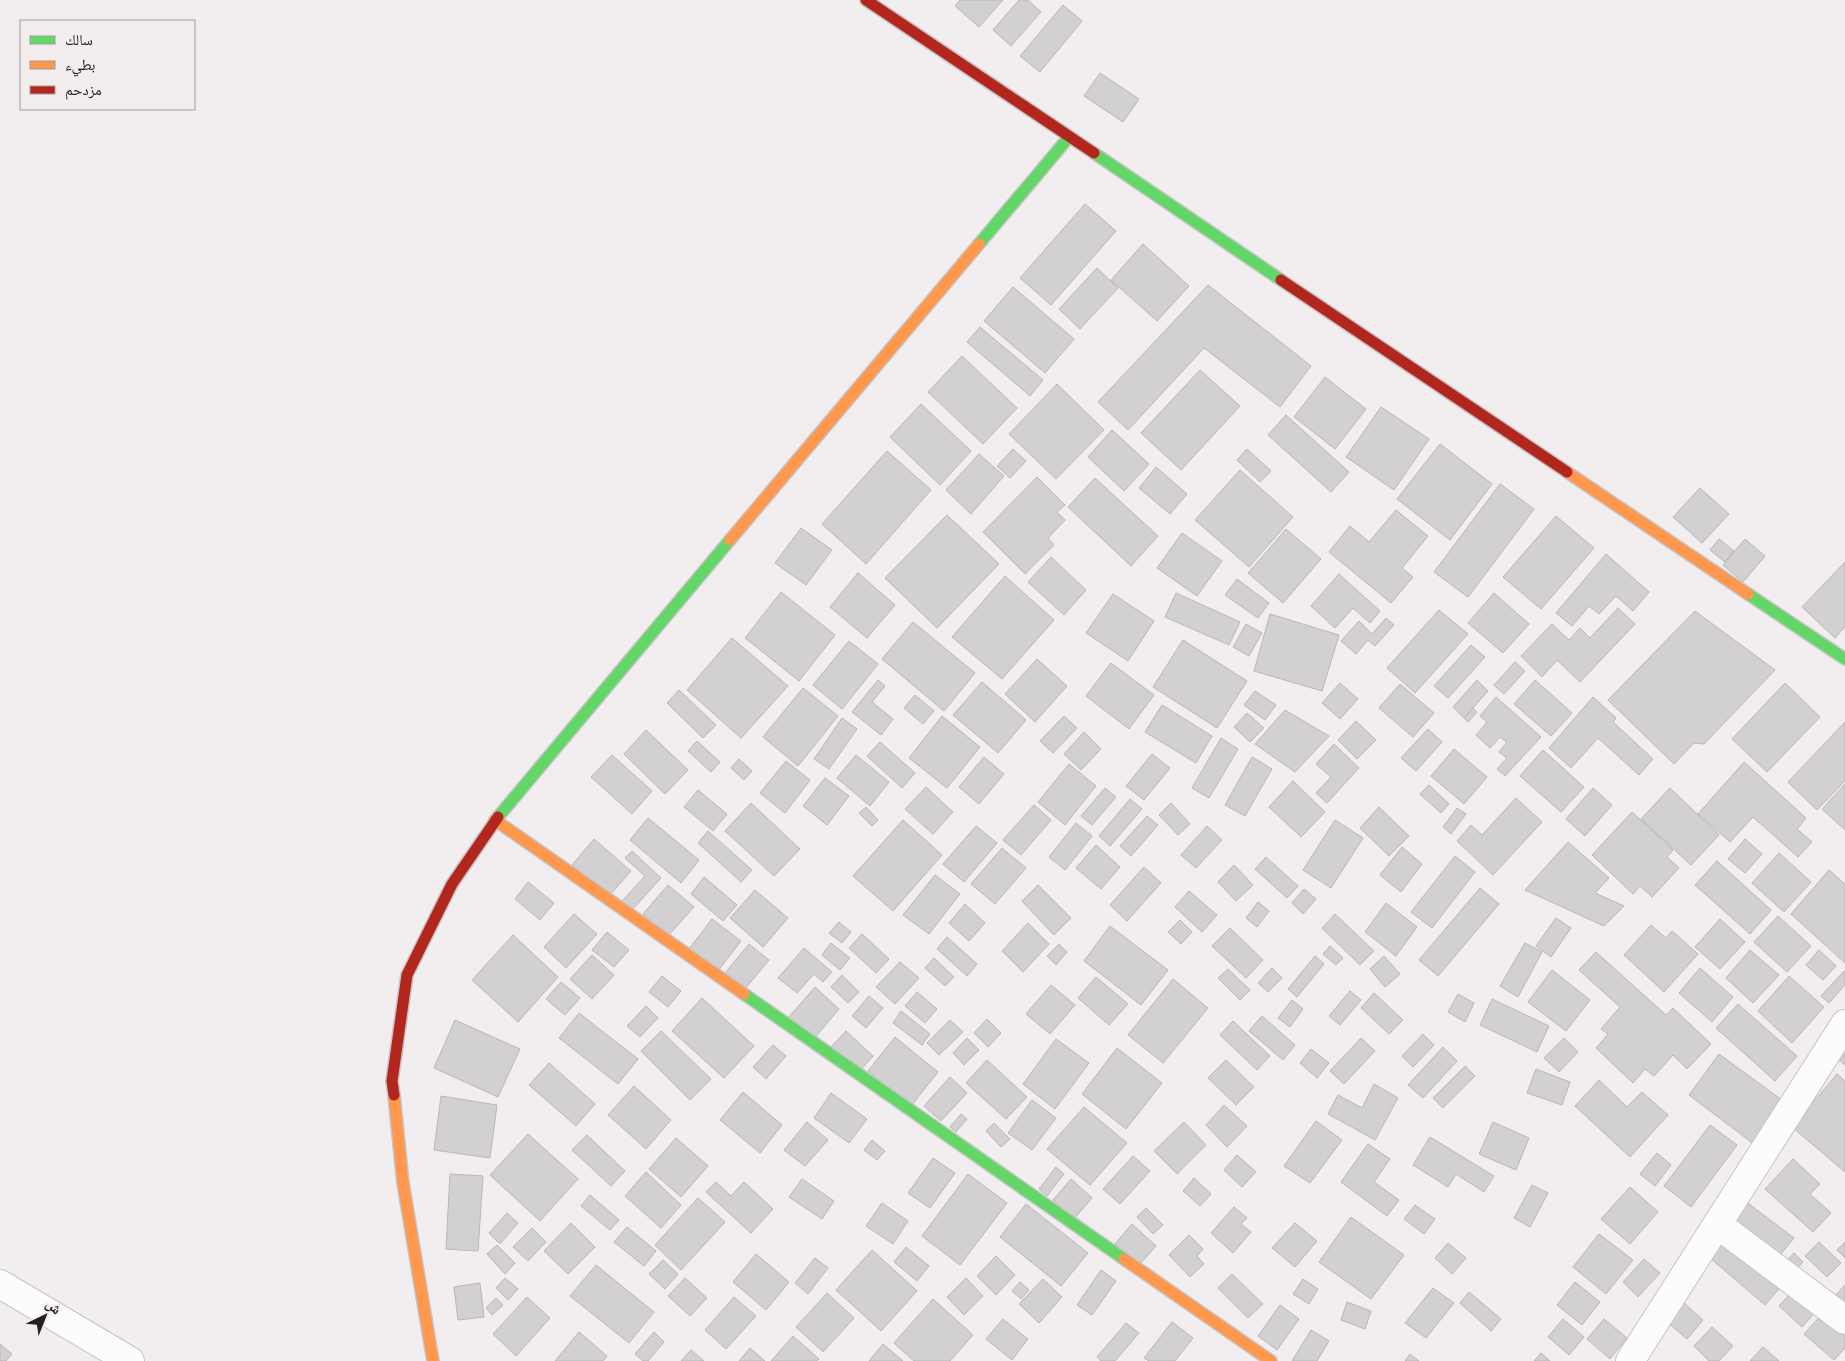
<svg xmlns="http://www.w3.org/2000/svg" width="1845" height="1361" viewBox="0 0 1845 1361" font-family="'DM Sans','Noto Naskh Arabic',sans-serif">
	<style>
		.building { fill: #d3d0d1; stroke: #b9b6b7 }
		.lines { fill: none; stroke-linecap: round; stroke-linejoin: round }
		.street-casing { stroke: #c6c4c4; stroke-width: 30 }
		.fast-casing { stroke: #c6c4c4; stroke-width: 14 }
		.slow-casing { stroke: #c6c4c4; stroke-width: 14 }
		.jam-casing { stroke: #c6c4c4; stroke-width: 14 }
		.street { stroke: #fdfcfd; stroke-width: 28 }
		.fast { stroke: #63d668; stroke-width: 11 }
		.slow { stroke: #ff974d; stroke-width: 11 }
		.jam { stroke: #b3261e; stroke-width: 11 }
	</style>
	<rect width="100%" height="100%" fill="#f2eeef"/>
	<path class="building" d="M960,0H1003L979,27L955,6Z
		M1019,0H1028L1041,12L1011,46L993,30Z
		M1063,5L1082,21L1040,72L1020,56Z
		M1100,73L1139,99L1123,122L1084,96Z
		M1085,204L1116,231L1051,305L1020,278Z
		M1143,244L1189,286L1157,321L1111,280Z
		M1097,268L1118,288L1080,329L1059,309Z
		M1208,285L1311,366L1280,407L1204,348L1128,430L1098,402Z
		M1013,287L1074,339L1045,373L984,321Z
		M980,327L1043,380L1030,396L967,342Z
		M962,356L1017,408L983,444L928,392Z
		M1200,370L1240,406L1181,470L1141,433Z
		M1325,377L1366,409L1335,449L1294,417Z
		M1057,384L1104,430L1056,479L1009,434Z
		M921,404L971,451L940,485L890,437Z
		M1381,407L1429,439L1394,490L1346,457Z
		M1286,415L1349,472L1331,492L1268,435Z
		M1112,430L1149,464L1124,491L1088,457Z
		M1440,444L1492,484L1450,540L1397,499Z
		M1013,449L1026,461L1010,478L997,466Z
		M1247,449L1271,471L1260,482L1237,460Z
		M887,451L931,490L866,564L822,524Z
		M979,454L1004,476L971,514L946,490Z
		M1156,467L1187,494L1170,514L1139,488Z
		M1240,470L1293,517L1249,567L1195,520Z
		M1037,477L1065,505L1057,512L1065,520L1048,538L1054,545L1025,574L983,532Z
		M1095,478L1158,536L1131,566L1068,507Z
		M1500,484L1534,509L1468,597L1434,572Z
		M1700,488L1729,514L1702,543L1673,517Z
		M1396,510L1428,536L1402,568L1413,577L1391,603L1329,552L1350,526L1369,542Z
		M947,515L999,564L937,628L885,578Z
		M1556,516L1594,548L1541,609L1503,577Z
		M801,528L832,550L806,585L775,563Z
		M1286,529L1321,559L1283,603L1248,573Z
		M1182,533L1222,561L1197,596L1157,568Z
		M1719,539L1734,551L1725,562L1710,550Z
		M1745,539L1765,556L1743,582L1723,565Z
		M1606,554L1649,592L1633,611L1616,596L1599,614L1589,606L1572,626L1556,613Z
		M1051,557L1086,590L1064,615L1028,582Z
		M1845,562V627L1835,638L1802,607Z
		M858,573L895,605L867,638L830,607Z
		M1339,574L1380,611L1370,623L1353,608L1335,628L1311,606Z
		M1005,576L1054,620L1002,679L952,637Z
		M1237,579L1269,603L1258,618L1225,595Z
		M781,592L835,635L799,681L745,638Z
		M1176,593L1240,622L1229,645L1165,617Z
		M1494,593L1529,624L1503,653L1468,623Z
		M1113,594L1154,621L1128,661L1086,633Z
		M1618,608L1635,624L1580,682L1557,660L1542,677L1521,656L1552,624L1569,640L1580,628L1590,638Z
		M1439,610L1468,634L1415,693L1387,668Z
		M1695,611L1775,670L1704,744L1694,743L1674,764L1608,700Z
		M1270,614L1339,635L1322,691L1254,671Z
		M1386,618L1394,625L1375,646L1368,640L1356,654L1341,641L1359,621L1372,634Z
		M913,622L975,673L944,711L882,659Z
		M1246,624L1262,633L1249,656L1233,647Z
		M732,638L788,686L741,738L687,690Z
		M1183,640L1247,681L1217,728L1153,687Z
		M849,641L878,664L842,709L813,685Z
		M1471,645L1485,657L1448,698L1434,686Z
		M1037,659L1067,686L1035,722L1005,694Z
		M1515,662L1525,671L1504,694L1494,685Z
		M1111,663L1154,695L1129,729L1086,696Z
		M878,680L885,686L872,702L893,719L881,735L852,712Z
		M1477,680L1488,691L1464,718L1453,707Z
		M1535,680L1572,713L1551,736L1514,704Z
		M982,682L1026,720L998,753L953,715Z
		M1340,683L1358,699L1340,719L1322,703Z
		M1785,683L1820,717L1767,772L1732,739Z
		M1400,684L1434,713L1413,737L1379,708Z
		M803,688L838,716L798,766L763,737Z
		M679,690L716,725L703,738L667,703Z
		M1255,691L1276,705L1265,720L1244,705Z
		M915,695L934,711L923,724L904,708Z
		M1496,697L1541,737L1505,776L1497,769L1507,758L1499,752L1507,742L1500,737L1490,748L1476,735L1487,722L1480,716Z
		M1593,697L1616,718L1613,722L1653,759L1639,775L1598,738L1571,768L1549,748Z
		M1162,705L1212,736L1196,763L1145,732Z
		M1473,708L1477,712L1468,722L1464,718Z
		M1285,710L1329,736L1295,772L1255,744Z
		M1247,713L1264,728L1250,742L1234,727Z
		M942,716L980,747L947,788L909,758Z
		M1064,716L1077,728L1053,753L1040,741Z
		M842,718L857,729L829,769L814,759Z
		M1356,721L1376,740L1357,759L1338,740Z
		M1845,722V781L1817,810L1788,782Z
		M1428,729L1442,742L1416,771L1401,758Z
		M646,730L688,770L665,794L624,754Z
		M1084,732L1101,749L1081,770L1064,754Z
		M1221,738L1238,749L1209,798L1192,788Z
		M697,741L720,762L711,772L688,751Z
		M880,742L915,773L902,788L867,756Z
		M1334,744L1359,768L1327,803L1316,793L1331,777L1316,764Z
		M1454,749L1487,777L1464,804L1431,776Z
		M1543,750L1584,787L1561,812L1520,776Z
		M1152,754L1170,768L1144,800L1126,786Z
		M612,755L652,791L632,814L591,777Z
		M856,755L889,782L870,806L837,778Z
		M984,757L1004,774L979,804L959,787Z
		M1252,757L1272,769L1245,816L1225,805Z
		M739,759L752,771L744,780L731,768Z
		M786,761L810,780L785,813L760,793Z
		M1744,762L1806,818L1797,829L1812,842L1798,857L1753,817L1730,842L1698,814Z
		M1069,764L1096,786L1065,825L1038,802Z
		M825,778L849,796L827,825L803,806Z
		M1293,781L1325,812L1301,837L1269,807Z
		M1845,784V830L1822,809Z
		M1429,785L1449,804L1441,813L1420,794Z
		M926,787L953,812L933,834L905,809Z
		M1105,788L1116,797L1092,825L1081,816Z
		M1593,788L1612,805L1585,836L1566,819Z
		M1670,788L1719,835L1691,865L1641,819Z
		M698,790L727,814L713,831L684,807Z
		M1516,798L1542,822L1493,875L1457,841L1471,825L1482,835Z
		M1130,799L1142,809L1110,846L1099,836Z
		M751,803L800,849L774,876L725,831Z
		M1171,803L1190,824L1178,835L1159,815Z
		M1034,805L1051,820L1021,855L1003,840Z
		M866,807L878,820L872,826L859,813Z
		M1379,807L1409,836L1389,856L1360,828Z
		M1457,808L1466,814L1451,834L1443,827Z
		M1632,812L1673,850L1667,857L1679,868L1652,897L1640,886L1633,894L1592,855Z
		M1147,816L1158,825L1131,856L1120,846Z
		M648,818L699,860L681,883L630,840Z
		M903,820L942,855L893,911L853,876Z
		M1335,820L1363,838L1331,888L1303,870Z
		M1076,823L1092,836L1065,870L1049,857Z
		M976,826L997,843L964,882L943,864Z
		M1207,826L1222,840L1196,868L1181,855Z
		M708,831L752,870L741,882L698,843Z
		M594,839L631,871L609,896L572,865Z
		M1745,839L1762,854L1745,873L1728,859Z
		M1568,842L1609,878L1595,893L1624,906L1604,926L1525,890Z
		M1096,845L1120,867L1101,889L1076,868Z
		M1402,847L1422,864L1401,892L1380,875Z
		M1002,848L1026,868L995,904L971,884Z
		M632,851L661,878L632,910L622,901L645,876L625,858Z
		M1779,853L1811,882L1784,912L1752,883Z
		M1455,856L1475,872L1432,928L1411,912Z
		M1266,857L1298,886L1287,898L1255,869Z
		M1717,861L1771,910L1750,934L1695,885Z
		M1234,865L1253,885L1236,901L1218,882Z
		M1144,867L1161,883L1127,921L1110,905Z
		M1829,870L1845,884V963L1791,914Z
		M935,875L960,894L929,934L903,915Z
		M704,877L737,905L723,921L691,894Z
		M528,882L554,903L540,920L515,899Z
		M668,885L694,907L668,936L643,914Z
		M1038,885L1071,918L1054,935L1022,901Z
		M1480,888L1499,904L1438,976L1419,960Z
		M1304,889L1316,899L1303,914L1292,903Z
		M755,890L788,918L763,947L730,918Z
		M1189,891L1217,915L1202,932L1175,907Z
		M1258,902L1269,911L1257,927L1246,918Z
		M1386,903L1417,927L1396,956L1365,932Z
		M965,904L985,923L969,941L949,923Z
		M574,914L597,934L566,968L544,947Z
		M1335,914L1374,951L1360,965L1322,928Z
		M1778,916L1811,946L1787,972L1754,942Z
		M1556,918L1571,928L1551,957L1536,946Z
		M712,919L741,941L718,971L689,949Z
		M1720,919L1745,942L1720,969L1695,947Z
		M1180,920L1192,932L1181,944L1168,932Z
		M839,922L851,932L842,943L829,933Z
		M1028,923L1049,944L1023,972L1002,951Z
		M1651,925L1666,938L1672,931L1698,954L1664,992L1624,955Z
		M1110,926L1168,970L1141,1005L1084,961Z
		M1230,928L1263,960L1246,978L1212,946Z
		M607,932L629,950L614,967L592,950Z
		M862,934L889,959L876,973L849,948Z
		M513,935L558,977L518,1022L472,980Z
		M947,937L977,964L967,976L937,949Z
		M831,943L850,958L840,970L822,955Z
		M1525,943L1542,952L1518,997L1500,986Z
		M749,944L769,960L745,989L725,973Z
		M1059,944L1067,952L1056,965L1047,956Z
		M1330,946L1343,958L1336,965L1323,954Z
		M804,948L832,972L823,982L814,974L797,993L778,978Z
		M1750,950L1779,975L1753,1003L1726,978Z
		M1819,950L1836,966L1823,980L1806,965Z
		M1596,952L1666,1015L1673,1008L1711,1044L1687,1069L1673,1055L1654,1076L1645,1069L1633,1083L1596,1048L1608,1034L1601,1029L1620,1007L1579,970Z
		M592,955L614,975L592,999L570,979Z
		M1315,956L1324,964L1297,997L1288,989Z
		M1384,956L1400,974L1385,987L1370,969Z
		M934,958L954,977L945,986L925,968Z
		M900,962L919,978L895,1004L876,987Z
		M1272,968L1282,978L1268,992L1258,983Z
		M1700,968L1733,997L1712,1022L1679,993Z
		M1228,969L1250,990L1240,1000L1218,978Z
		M1552,970L1590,1000L1566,1031L1528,1002Z
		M1844,971L1845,972V985L1829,1003L1821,996Z
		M842,975L859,992L848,1003L831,987Z
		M662,976L681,991L668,1007L649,992Z
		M1789,976L1824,1007L1792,1043L1758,1011Z
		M1096,977L1128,1004L1109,1025L1078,998Z
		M1173,979L1208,1008L1163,1063L1128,1035Z
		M561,982L580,998L565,1015L546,999Z
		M1051,985L1075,1005L1050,1034L1026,1014Z
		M815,987L839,1009L813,1040L788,1018Z
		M1350,991L1361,1000L1340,1025L1329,1016Z
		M917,992L937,1009L925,1023L905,1006Z
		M1374,993L1403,1020L1389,1034L1361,1008Z
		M1458,994L1474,1003L1465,1022L1448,1012Z
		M869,996L883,1008L866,1028L852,1016Z
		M702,998L754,1046L724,1078L672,1031Z
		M1492,999L1549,1026L1537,1052L1480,1025Z
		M1292,1000L1303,1009L1290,1027L1278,1018Z
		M1738,1004L1797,1056L1775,1081L1716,1028Z
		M646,1006L658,1018L640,1037L627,1026Z
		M901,1011L930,1034L922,1045L893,1023Z
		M579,1013L638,1059L618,1084L559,1038Z
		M1262,1016L1295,1045L1283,1060L1249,1031Z
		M987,1019L1001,1033L988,1047L974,1033Z
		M455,1020L520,1049L498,1097L434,1068Z
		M950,1020L963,1032L939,1055L927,1043Z
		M1233,1021L1270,1056L1257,1070L1220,1035Z
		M661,1031L711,1079L690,1100L641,1051Z
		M846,1031L873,1056L859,1072L831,1047Z
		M1423,1034L1434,1045L1413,1067L1402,1056Z
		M895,1037L938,1072L911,1106L868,1071Z
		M967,1038L979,1050L964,1065L953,1053Z
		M1361,1038L1375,1051L1344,1084L1330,1071Z
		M1564,1038L1578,1052L1559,1072L1544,1058Z
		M1056,1039L1089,1063L1055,1109L1023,1084Z
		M1845,1042V1065L1834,1055Z
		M773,1045L786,1056L766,1079L753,1067Z
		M1443,1047L1457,1061L1423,1098L1408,1085Z
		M1117,1048L1162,1083L1126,1129L1082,1094Z
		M1311,1049L1329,1063L1317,1078L1300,1063Z
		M1719,1054L1786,1103L1755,1145L1689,1095Z
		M987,1060L1027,1097L1006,1119L966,1083Z
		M1226,1060L1254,1087L1236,1105L1208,1078Z
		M549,1063L595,1104L576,1126L529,1085Z
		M1465,1066L1475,1076L1443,1108L1433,1098Z
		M1536,1069L1570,1082L1562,1105L1527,1093Z
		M1837,1074L1845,1081V1172L1792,1127Z
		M950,1077L967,1093L941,1121L924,1106Z
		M1599,1080L1627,1107L1642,1092L1668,1115L1630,1157L1575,1106Z
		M1374,1084L1398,1098L1375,1140L1328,1114L1338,1095L1362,1108Z
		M634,1086L671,1120L646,1149L608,1115Z
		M743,1092L782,1125L760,1153L720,1120Z
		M831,1093L867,1119L849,1143L814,1118Z
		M441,1096L497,1105L490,1158L434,1150Z
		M1032,1100L1056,1118L1032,1150L1008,1133Z
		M1224,1105L1247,1126L1227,1147L1206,1125Z
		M1084,1107L1127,1143L1090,1185L1047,1149Z
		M961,1114L967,1119L956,1132L950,1127Z
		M1316,1121L1342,1140L1310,1183L1284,1166Z
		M807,1122L828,1140L805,1166L784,1150Z
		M1184,1122L1206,1145L1177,1174L1154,1151Z
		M1493,1122L1529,1138L1516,1170L1479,1154Z
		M994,1123L1010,1139L1001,1147L986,1131Z
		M1710,1125L1737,1145L1691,1207L1664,1186Z
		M528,1134L578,1179L540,1221L490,1175Z
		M587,1135L625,1171L611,1186L572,1150Z
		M1430,1137L1494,1176L1484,1192L1456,1174L1448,1187L1413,1165Z
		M676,1138L708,1166L681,1197L649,1169Z
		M872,1140L885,1151L877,1160L864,1150Z
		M1368,1144L1390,1159L1374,1182L1399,1200L1387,1216L1341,1182Z
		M1657,1153L1671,1165L1655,1186L1640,1174Z
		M1237,1155L1256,1172L1242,1187L1224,1170Z
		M1133,1156L1150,1171L1120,1204L1103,1189Z
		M933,1158L955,1173L930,1208L908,1193Z
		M1793,1159L1820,1184L1810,1194L1831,1213L1813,1232L1765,1189Z
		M1056,1167L1064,1174L1047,1196L1039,1189Z
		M646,1172L681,1205L661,1228L625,1196Z
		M450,1174L483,1176L478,1251L446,1249Z
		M968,1174L1007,1203L960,1265L922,1236Z
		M1194,1178L1211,1194L1200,1206L1183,1191Z
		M802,1179L834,1201L822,1219L789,1197Z
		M1071,1179L1092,1198L1074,1219L1053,1200Z
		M716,1182L731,1196L744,1182L773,1209L751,1233L706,1192Z
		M1532,1185L1548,1193L1530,1227L1514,1218Z
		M1630,1187L1658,1212L1630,1244L1601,1219Z
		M590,1195L619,1220L610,1230L581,1206Z
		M698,1198L725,1222L681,1270L655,1245Z
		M1745,1201L1794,1238L1777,1259L1728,1221Z
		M882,1203L908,1221L893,1244L866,1226Z
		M1026,1204L1088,1253L1061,1286L1000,1237Z
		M1415,1205L1435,1219L1424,1234L1404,1219Z
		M1234,1207L1247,1218L1241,1224L1251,1232L1233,1253L1211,1233Z
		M1146,1208L1163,1225L1153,1234L1137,1217Z
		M507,1213L518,1223L500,1244L489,1233Z
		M1351,1217L1404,1255L1371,1299L1319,1262Z
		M571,1223L595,1247L568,1274L544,1251Z
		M1295,1223L1317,1241L1295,1267L1272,1248Z
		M1132,1224L1156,1246L1139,1265L1115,1244Z
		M627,1227L656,1251L644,1266L614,1242Z
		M532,1228L546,1242L528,1261L513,1247Z
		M1599,1234L1633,1260L1606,1294L1573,1267Z
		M1189,1235L1203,1249L1197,1256L1204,1264L1190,1277L1169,1255Z
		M1728,1237L1783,1284L1765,1305L1710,1258Z
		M1819,1242L1841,1263L1827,1277L1805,1256Z
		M1845,1242V1258L1837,1250Z
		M1448,1243L1466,1258L1452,1274L1435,1258Z
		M497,1245L515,1263L505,1274L487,1254Z
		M906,1247L929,1266L917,1281L894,1262Z
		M872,1250L917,1291L881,1331L836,1290Z
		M1794,1253L1803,1262L1791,1275L1782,1266Z
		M756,1254L789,1282L766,1310L733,1282Z
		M996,1256L1015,1275L996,1295L977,1276Z
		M815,1258L828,1268L808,1294L795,1283Z
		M1644,1259L1660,1273L1638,1297L1623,1282Z
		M663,1260L678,1274L665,1289L649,1274Z
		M596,1265L654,1312L629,1343L570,1296Z
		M1101,1270L1116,1281L1092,1315L1077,1305Z
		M1232,1274L1263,1304L1248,1318L1218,1288Z
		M505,1278L518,1289L508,1300L496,1288Z
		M685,1278L707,1298L690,1316L668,1296Z
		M966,1278L983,1296L964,1315L947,1297Z
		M1043,1279L1062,1297L1039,1323L1019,1304Z
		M1303,1279L1318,1289L1309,1304L1293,1294Z
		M1020,1282L1029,1290L1021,1299L1012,1291Z
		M1575,1282L1600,1302L1582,1325L1557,1305Z
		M480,1283L484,1317L458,1320L454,1287Z
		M1845,1285V1305L1835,1296Z
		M1796,1287L1819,1308L1802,1327L1779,1306Z
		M1433,1288L1454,1303L1426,1338L1405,1323Z
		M1469,1292L1501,1319L1491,1331L1460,1303Z
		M827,1293L854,1318L823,1352L796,1327Z
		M527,1297L550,1318L516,1356L493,1334Z
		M734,1297L756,1316L726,1349L705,1330Z
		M496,1298L503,1305L492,1315L486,1308Z
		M933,1299L973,1335L950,1361H914L894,1343Z
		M1347,1302L1371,1311L1365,1329L1341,1320Z
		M1683,1302L1703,1320L1687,1339L1666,1321Z
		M1280,1305L1299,1319L1277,1350L1258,1336Z
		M1823,1313L1845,1334V1348L1834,1360L1804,1334Z
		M1003,1319L1028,1339L1012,1360L986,1339Z
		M1563,1319L1584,1337L1569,1355L1548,1337Z
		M1604,1319L1627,1338L1610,1359L1587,1339Z
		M1172,1322L1193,1338L1175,1361H1149L1144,1358Z
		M1126,1323L1139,1333L1115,1361H1101L1097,1357Z
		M1712,1327L1733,1346L1719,1361H1709L1694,1346Z
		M1311,1330L1329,1341L1317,1361H1292Z
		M579,1332L607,1356L603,1361H555Z
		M654,1332L664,1342L648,1361H643L635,1354Z
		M793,1336L819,1359L817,1361H771Z
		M0,1344L12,1354L6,1361H0Z
		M883,1344L903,1361H869Z
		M1763,1347L1779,1361H1750Z
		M750,1348L765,1361H739Z
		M691,1350L704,1361H681Z
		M1541,1353L1550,1361H1534Z
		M1410,1354L1419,1361H1405Z"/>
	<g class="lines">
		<g class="street-casing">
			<path id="street" d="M1717,1224L1845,1320
				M0,1284L130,1361
				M1630,1361L1845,1024"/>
		</g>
		<g class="fast-casing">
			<path id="fast" d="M1094,153L1281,280
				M979,244L1069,137
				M1748,594L1845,659
				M498,817L730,540
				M744,994L1124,1259"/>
		</g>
		<g class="slow-casing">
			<path id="slow" d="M1567,472L1748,594
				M730,540L979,244
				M495,820L744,994
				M394,1095L403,1183L433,1361
				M1124,1259L1271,1361"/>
		</g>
		<g class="jam-casing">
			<path id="jam" d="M866,0L1094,153
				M1281,280L1567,472
				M394,1095L392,1081L407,975L452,884L498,817"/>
		</g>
		<use href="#street" class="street"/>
		<use href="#fast" class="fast"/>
		<use href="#slow" class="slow"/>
		<use href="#jam" class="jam"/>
	</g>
	<rect x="20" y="20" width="175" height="90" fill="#f3edee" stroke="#9f9b9c"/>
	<rect x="30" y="36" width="25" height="8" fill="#63d668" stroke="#9f9b9c"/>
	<text x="65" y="45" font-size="15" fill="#222020">سالك</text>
	<rect x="30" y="61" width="25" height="8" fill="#ff974d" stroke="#9f9b9c"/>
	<text x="65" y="70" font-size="15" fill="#222020">بطيء</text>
	<rect x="30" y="86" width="25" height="8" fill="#b3261e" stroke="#9f9b9c"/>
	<text x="65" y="95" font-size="15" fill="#222020">مزدحم</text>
	<g transform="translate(45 1316) rotate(43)" stroke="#f3edee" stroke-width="4" paint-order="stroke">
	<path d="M0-4L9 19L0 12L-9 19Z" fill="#222020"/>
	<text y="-8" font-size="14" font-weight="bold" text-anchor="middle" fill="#222020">ش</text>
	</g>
</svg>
